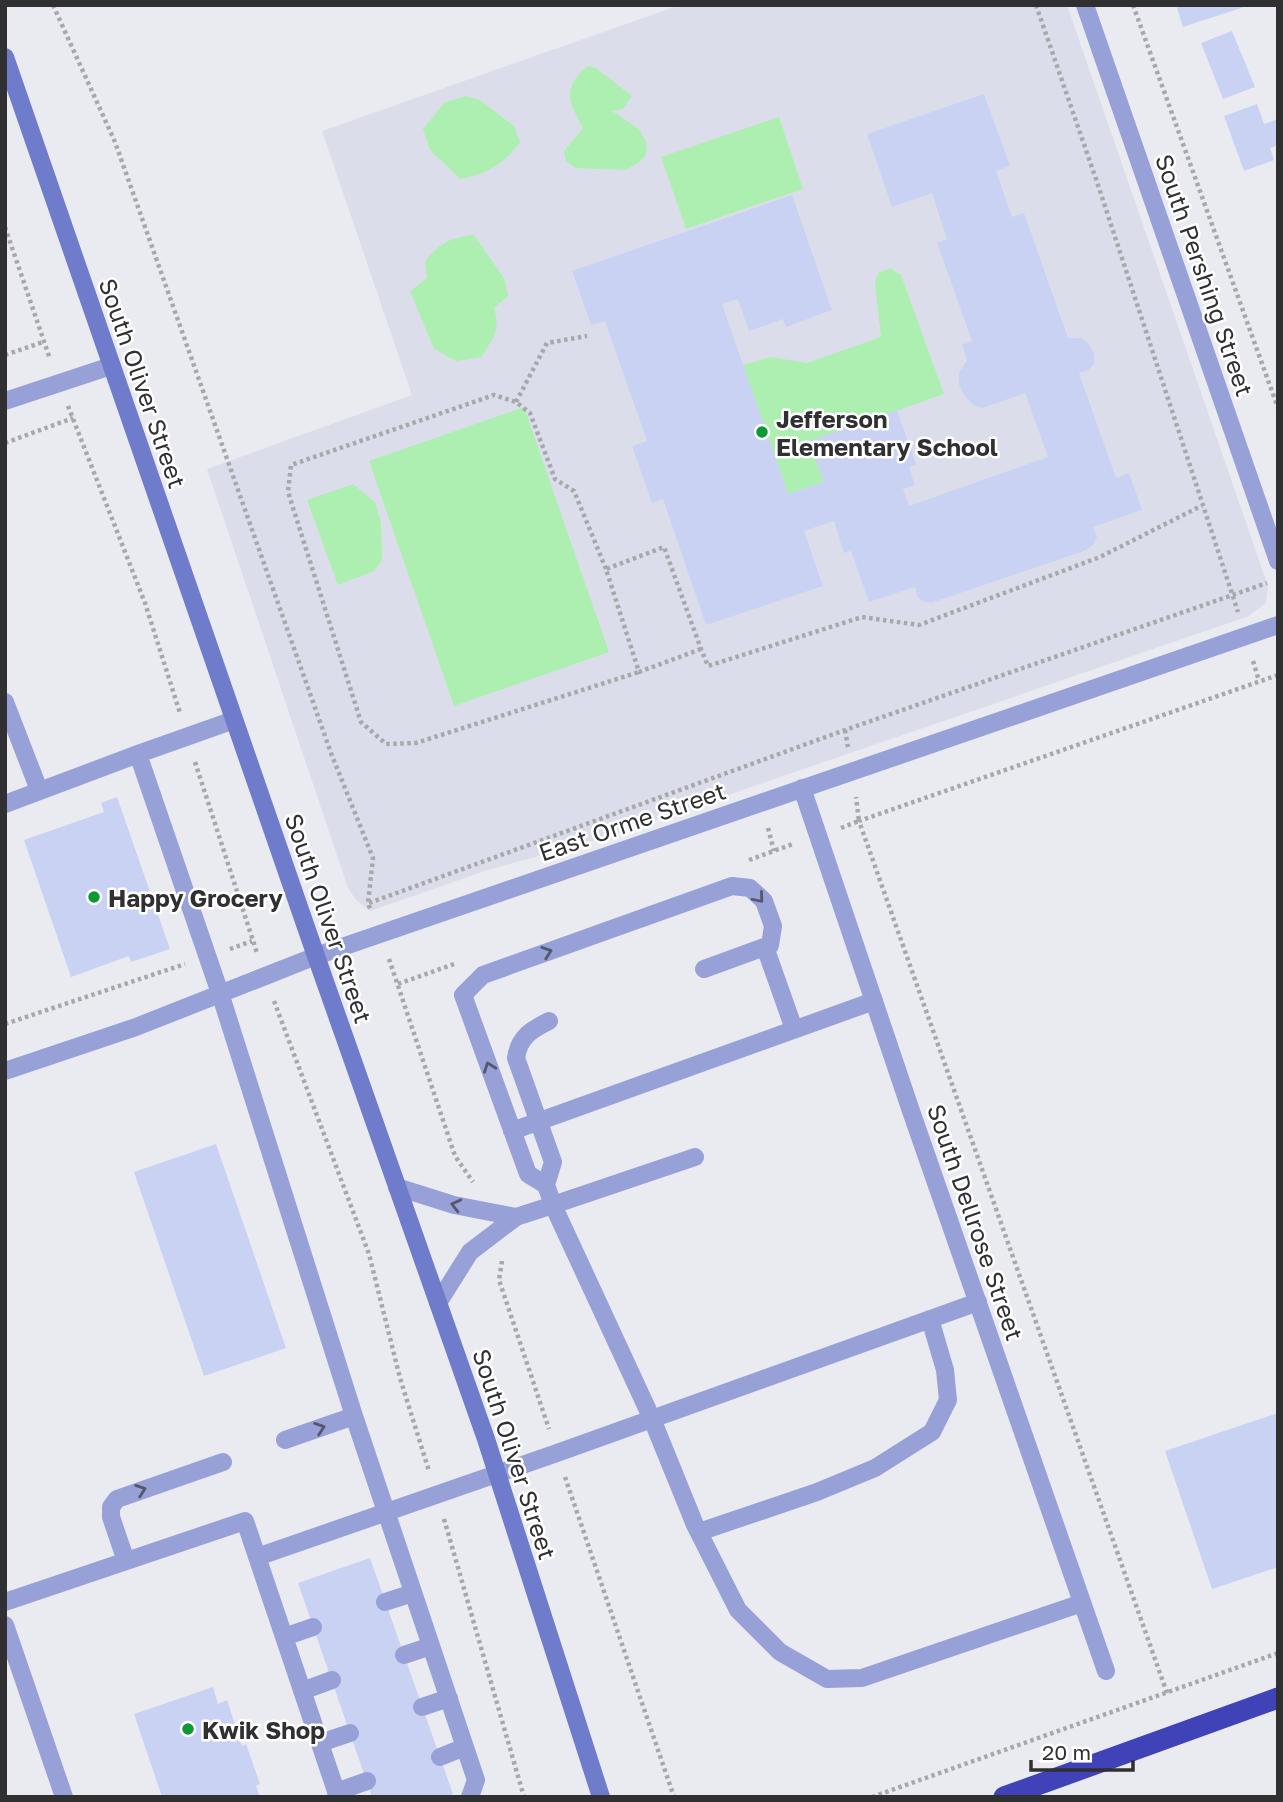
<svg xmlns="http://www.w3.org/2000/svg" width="1283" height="1802" viewBox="0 0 1283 1802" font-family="'Golos Text',sans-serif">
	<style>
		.built { fill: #dbdeea }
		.green { fill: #adefb0 }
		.building { fill: #cad2f4 }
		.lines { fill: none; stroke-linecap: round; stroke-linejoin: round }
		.path { stroke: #a8a8ac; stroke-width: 4.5; stroke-dasharray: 3.5 3.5; stroke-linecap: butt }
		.lane { stroke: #97a1d8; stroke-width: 18 }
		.street { stroke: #97a1d8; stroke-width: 18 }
		.secondary { stroke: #6f7bcb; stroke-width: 18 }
		.highway { stroke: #4042b7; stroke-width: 21 }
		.oneway { stroke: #54586c }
		.poi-dot { fill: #0b9a32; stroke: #fff; stroke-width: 2.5 }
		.labels { text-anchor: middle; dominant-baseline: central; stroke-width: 5; stroke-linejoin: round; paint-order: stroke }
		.street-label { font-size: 24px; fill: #303032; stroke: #fff }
		.poi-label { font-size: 24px; font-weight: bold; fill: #303032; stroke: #fff; text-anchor: start }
	</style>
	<rect width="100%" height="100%" fill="#eaebf0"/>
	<path class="built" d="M680,5H1067L1268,586L1266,603L1249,616L603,838L488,870L370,911L356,900L348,888L207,469L412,395L322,131Z"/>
	<path class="green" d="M587,66L596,68L632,96L623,109L612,111L639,129L647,143L646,155L638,163L625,170L575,168L566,161L564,151L583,128C568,102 562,88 587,66Z
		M465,96L480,100L514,126L520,142C504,164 486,175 460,179L430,150L423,129L444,103Z
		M779,117L803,189L686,229L661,157Z
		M474,235L504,278L508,296L494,308C501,330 493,339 481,357L456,361L434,349L410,291L427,278L425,262C438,243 452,237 474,235Z
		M890,268L901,275L944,394L810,441L824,482L788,494L743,365L771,357L807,363L881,337L875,283L878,273Z
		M524,407L609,652L454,706L369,461Z
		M353,484L375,502L381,523L382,560L374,571L338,585L307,500Z"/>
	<path class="building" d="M1176,5H1247V6L1183,27Z
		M1232,31L1255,87L1223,99L1201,43Z
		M984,94L1010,166L996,171L1012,217L1024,213L1068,338H1081L1088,343L1094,353V364L1088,370L1079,373L1116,478L1129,473L1142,510L1093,527L1097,537L1093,545L1084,551L931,603L922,601L917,596L915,587L869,602L851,551L844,553L834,521L804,531L823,586L706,625L663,499L652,503L632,446L647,441L605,321L591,325L572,271L792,195L832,310L786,327L783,319L749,331L738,299L722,304L788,494L824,482L809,441L897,410L916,464L909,467L915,485L903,489L909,506L1048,457L1025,393L983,408L973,405L964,395L959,385V373L967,360L962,345L972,341L937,243L947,239L932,193L892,207L867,134Z
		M1257,104L1264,124L1278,119V145L1270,148L1274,160L1244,171L1224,116Z
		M117,797L170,949L131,962L129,956L71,977L24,840L104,812L101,803Z
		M216,1144L286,1348L204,1376L134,1172Z
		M1278,1413V1522L1276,1523L1278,1567L1212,1589L1165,1451Z
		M370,1558L453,1794L445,1797H372L298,1583Z
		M213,1687L218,1704L227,1700L242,1746L246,1744L260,1784L256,1786L260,1797H162L134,1714Z"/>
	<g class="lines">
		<path class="path" d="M53,5L115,142L331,753L373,858L368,903L371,911
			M1036,5L1098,185L1238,612
			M1133,5L1278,408
			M5,227L50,359
			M5,355L43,342
			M516,402L547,343L587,336
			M68,406L145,603L180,713
			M5,443L73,418
			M606,569L574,491L555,479L530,413L516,402L494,395L291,465L288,492L361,722L386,744L416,743L639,672
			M701,649L639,672L606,569L664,547L701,649L708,666L862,617L919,625L1100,557L1203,505
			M1253,661L1259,681
			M845,730L848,747
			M195,762L257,953
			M768,828L774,851
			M841,828L859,821L856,797
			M749,860L793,844
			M369,903L845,730L1267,583
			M230,949L252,941
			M389,959L455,1156L473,1182
			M398,984L457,963
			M274,1001L369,1254L400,1378L429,1471
			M5,1024L185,964
			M502,1261L499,1280L549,1429
			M565,1477L674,1797
			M444,1519L524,1797
			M1167,1693L859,821L1278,675
			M872,1797L1278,1653"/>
		<path class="lane" d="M5,702L39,790
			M138,754L220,993L354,1416L476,1780L470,1797
			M5,804L138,754L234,720
			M765,947L794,1029
			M512,1131L874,1001
			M695,1157L553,1205L652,1419L695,1525L738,1610L780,1652L827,1679L862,1678L1082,1603
			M546,1185L528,1174L463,995L483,975L732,886L750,888L764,901L773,926L770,945L704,969
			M397,1187L454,1205L516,1217
			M438,1303L470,1252L516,1217L553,1205L546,1185L553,1162L516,1058C519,1037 531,1030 549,1021
			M285,1440L354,1416
			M699,1532L817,1492L875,1468L932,1432L948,1400L945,1370L930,1319
			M257,1557L557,1453L978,1302
			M126,1561L111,1517V1507L117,1499L223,1462
			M5,1602L245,1521L338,1797
			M385,1602L413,1593
			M284,1637L313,1627
			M404,1655L431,1646
			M302,1691L332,1680
			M422,1707L449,1698
			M320,1743L350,1733
			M440,1757L465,1747
			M336,1792L367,1781"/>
		<path class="street" d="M1085,5L1278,561
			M5,401L111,366
			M802,788L911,1111L1106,1671
			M5,1071L136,1027L316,956L1278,625
			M5,1625L64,1797"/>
		<path class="secondary" d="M5,57L316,956L486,1439L601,1797"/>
		<path class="highway" d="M1004,1797L1278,1698"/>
	</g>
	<defs><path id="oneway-chevron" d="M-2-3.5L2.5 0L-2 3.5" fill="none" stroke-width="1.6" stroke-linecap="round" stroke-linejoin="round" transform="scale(1.75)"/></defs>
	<g class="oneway">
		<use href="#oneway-chevron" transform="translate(759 898) rotate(50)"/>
		<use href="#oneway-chevron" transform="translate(547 952) rotate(-19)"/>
		<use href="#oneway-chevron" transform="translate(489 1067) rotate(-110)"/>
		<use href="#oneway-chevron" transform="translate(456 1205) rotate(-166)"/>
		<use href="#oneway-chevron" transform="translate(320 1428) rotate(-19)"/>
		<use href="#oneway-chevron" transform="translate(141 1490) rotate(-19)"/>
	</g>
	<g class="poi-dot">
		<circle cx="762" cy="432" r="7"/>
		<circle cx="94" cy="897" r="7"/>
		<circle cx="188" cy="1729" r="7"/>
	</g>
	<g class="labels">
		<g class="street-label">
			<text transform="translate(1205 275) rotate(71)">South Pershing Street</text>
			<text transform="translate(143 383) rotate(71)">South Oliver Street</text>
			<text transform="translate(632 821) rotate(-19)">East Orme Street</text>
			<text transform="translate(329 918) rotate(71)">South Oliver Street</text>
			<text transform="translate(976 1222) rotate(71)">South Dellrose Street</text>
			<text transform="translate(515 1454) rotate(72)">South Oliver Street</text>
		</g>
		<g class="poi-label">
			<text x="776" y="418">Jefferson<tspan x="776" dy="28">Elementary School</tspan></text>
			<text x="108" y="897">Happy Grocery</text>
			<text x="202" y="1729">Kwik Shop</text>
		</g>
	</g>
	<rect width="1283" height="1802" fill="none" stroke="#303032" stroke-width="14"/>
	<path d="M1031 1760v10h102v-10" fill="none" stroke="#303032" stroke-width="3.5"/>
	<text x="1042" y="1760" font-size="21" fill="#303032" stroke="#ffffff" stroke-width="5" paint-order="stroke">20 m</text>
</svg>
